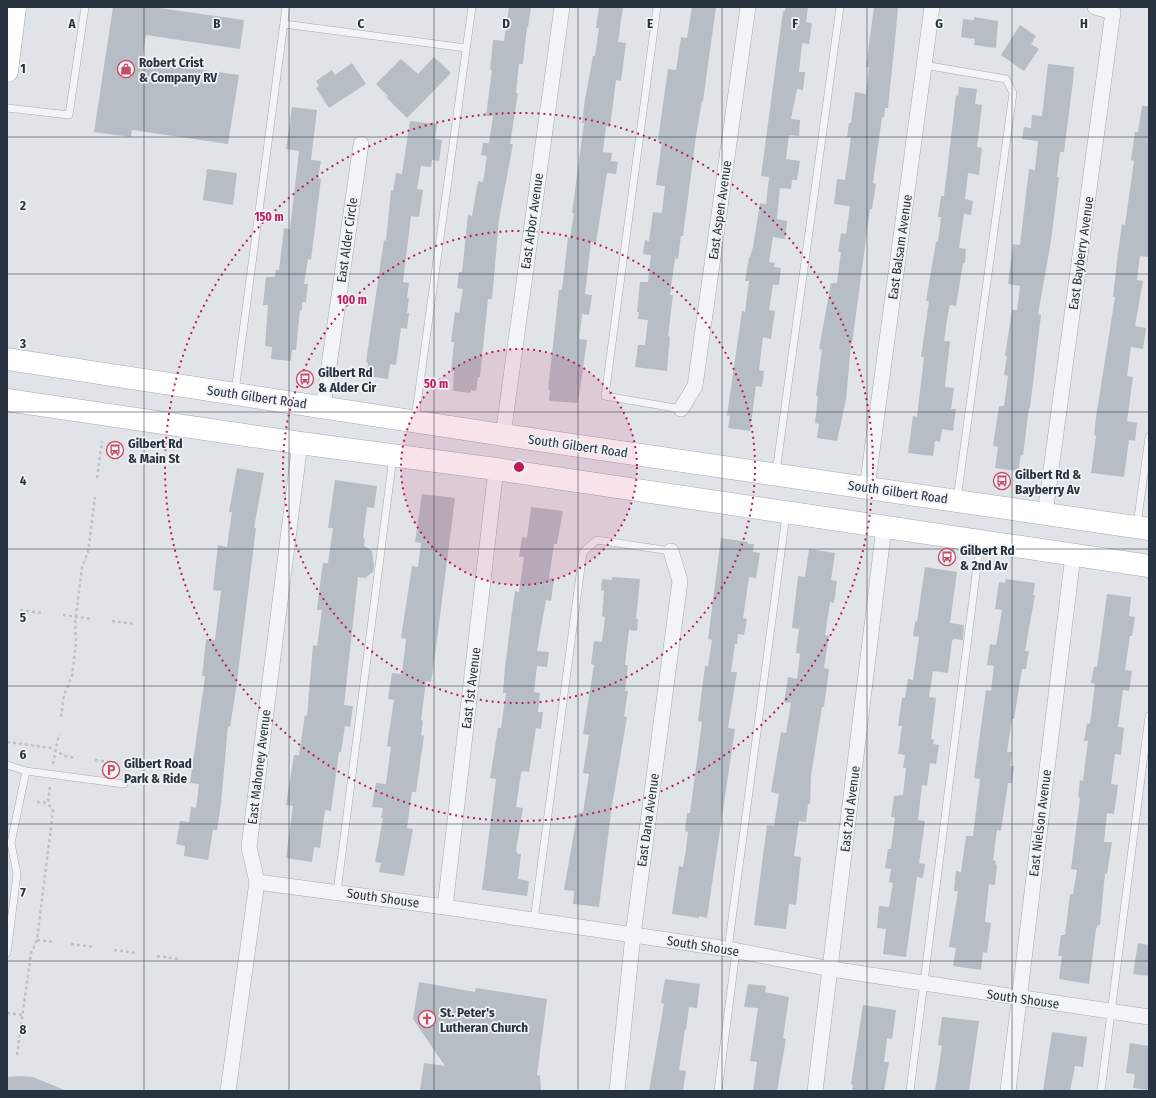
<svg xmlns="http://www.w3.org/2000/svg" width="1156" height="1098" viewBox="0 0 1156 1098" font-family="'Fira Sans Condensed',sans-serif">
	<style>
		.building { fill: #b7bdc5 }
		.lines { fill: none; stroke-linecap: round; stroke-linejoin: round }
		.service-casing { stroke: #a5abb2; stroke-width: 8 }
		.minor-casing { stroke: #a5abb2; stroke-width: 16 }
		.primary-casing { stroke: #a0a9b4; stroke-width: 23 }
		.path { stroke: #bec2c7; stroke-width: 2.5; stroke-dasharray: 3 3; stroke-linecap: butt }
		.service { stroke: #f3f4f7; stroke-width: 7 }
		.minor { stroke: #f3f4f7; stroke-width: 15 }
		.primary { stroke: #fff; stroke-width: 22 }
		.grid { fill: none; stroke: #29333f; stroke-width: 1; stroke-opacity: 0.55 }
		.ring { fill: none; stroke: #c2185b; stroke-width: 2; stroke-dasharray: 2 4 }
		.labels { text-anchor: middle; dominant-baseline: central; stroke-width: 3.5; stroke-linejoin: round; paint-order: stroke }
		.poi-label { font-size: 13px; font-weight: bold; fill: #29333f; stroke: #eff3f6; text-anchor: start }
		.street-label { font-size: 13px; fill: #29333f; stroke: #eff3f6 }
		.grid-label { font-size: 13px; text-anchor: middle; font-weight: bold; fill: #29333f; stroke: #eff3f6; stroke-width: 3.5; stroke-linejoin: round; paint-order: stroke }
		.centre { fill: #c2185b; stroke: #eff3f6; stroke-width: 2 }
		.ring-label { font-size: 12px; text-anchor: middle; font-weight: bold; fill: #c2185b; stroke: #eff3f6; stroke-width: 3.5; stroke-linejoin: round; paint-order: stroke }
	</style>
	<rect width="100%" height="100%" fill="#e0e4e8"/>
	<path class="building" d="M113,7H152L244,20L240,49L146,35L142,61L239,75L228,144L132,130L131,137L94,132Z
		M509,7H531L528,27H527L523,64H519L516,93H518L510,144H513L499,219L492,299H488L480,377H478L476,391L471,390V393L453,391L454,371H451L454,342H451L455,312L459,313L463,289L457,288L459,272H462L468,215L472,216L478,181L483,182L487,156L481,155L483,143H489L493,116H486L492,70H490L493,40L504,41Z
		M599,7H623L618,42L626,43L621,81L616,80L610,127L606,126L603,152L612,153L611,161L618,162L616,174L607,173L596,243L591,242L585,294L592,295L589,315L582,314L579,339L587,340L578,403L549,401L550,390H548L559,290H562L568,237L570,238L574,213H572L584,123H582L585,99L593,56H595L599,28H596Z
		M692,7H716L703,101H702L696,136L683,236H681L678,259L675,258L670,295H673L668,336L670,337L667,371L635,367L638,345H645L648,320L638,319L639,312H637L640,282H648L651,255L643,254L645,240L649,241L653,212L662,213L665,186L656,185L662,141L658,140L668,69L676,70L681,37L687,38Z
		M786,7H808L806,22L812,23L809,44L802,43L799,72H805L803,90L797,89L791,119L800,120L799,136L789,135L786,159L800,161L797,180H792L791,189L780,188L777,219L787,221L785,239L773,237L769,262L775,263L774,267L781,268L779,285H773L769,310L775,311L771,339L763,337L759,370L764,371L762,387L756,386L750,431L728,428L730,416L727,415L742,311L745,312L749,281H745L749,257H750L753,247L760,203L766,204L769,177L761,176L783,11H785Z
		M874,7H898L895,41L888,108H885L884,117H882L873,183L876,184L872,209H870L852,344H851L846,400L837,441L817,438L819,424L815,423L818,396H816L822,350L819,349L831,283H837L841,252H838L841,233L846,234L850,206L834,204L837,179L845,180L851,137H847L849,123H851L855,92L866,94L869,67H866Z
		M974,17L998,21L996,48L974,45L975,39L961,37L963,19L974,20Z
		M1020,25L1036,36L1031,44L1039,49L1024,71L1001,55Z
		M434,57L451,73L407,118L386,97L388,96L376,84L401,59L418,74Z
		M352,63L366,84L329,108L316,88L319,86L316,81L332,70L335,75Z
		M1048,64L1074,67L1073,81L1064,152H1060L1057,177H1059L1051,241L1038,314L1041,315L1030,408H1029L1023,455H1021L1018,471L995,468L998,447L993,446L999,406H1004L1008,376L1004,375L1007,356H1005L1012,310H1017L1020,286L1008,284L1013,244L1020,245L1029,169L1035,170L1038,141L1022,139L1024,127L1031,128L1032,115L1042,116Z
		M959,87L977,89L975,104L982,105L977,147L982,148L979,175L968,173L965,199L973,201L971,215L964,214L959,248L966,249L965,263H963L956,306L950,305L948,314L944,341H950L945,387L954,388L951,409H956L953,431L942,429L940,442L935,441L933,456L908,453L913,416L917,417L924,357H921L929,301H926L936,242H938L941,217H938L941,196H944L956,95L958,96Z
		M1142,106H1149V248L1148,257L1140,256L1137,280L1143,281L1135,326L1146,328L1143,349L1131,347L1127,376L1133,377L1127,421L1137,423L1135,441L1129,440L1124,477L1091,473L1096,436L1094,435L1096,417L1115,297H1113L1118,253L1122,224L1125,225L1134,161L1131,160L1135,132H1138Z
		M292,107L317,110L311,160L321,161L318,178L321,179L311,260L308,259L304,284H308L306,302H302V310H300L296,350H292L291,361L271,359L272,347L265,346L268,305H263L266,277H275L276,270H279L284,228L290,229L299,151L286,149Z
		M410,121L437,124L435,139L442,140L439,161L432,160L431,167L421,166L417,189L423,190L419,217L411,216L403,282L409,283L407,298H409L407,313H409L407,329L401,328L396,365L390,364L388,379L367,376L368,363L366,362L384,240L386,241L391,190L393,191L396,173L402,174Z
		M207,169L237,173L233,205L203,200Z
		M237,468L264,473L254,528H256L236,689L230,727L228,726L221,804L217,830H213L208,860L184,856L185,846L176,844L180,821L189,822L191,807L196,808L199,784L190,783L203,691L205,676H202L206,639L215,640L221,591L213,590L218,545L227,547L232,512H229Z
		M335,480L377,486L374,508L367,507L363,538L365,539L364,546L372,551L374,566L373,572L365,578L358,577L344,705L353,706L350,727L345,726L341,752H339L331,811L325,810L320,848L314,847L312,862L286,858L293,806L286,805L294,755H299L305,715L307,716L313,645L317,646L322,610H317L320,584L323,563H328L333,528H328Z
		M422,494L455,498L434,663L431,682L426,681L421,720L423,721L421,735L424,736L416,792H412L407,828L413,829L404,876L379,872L381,863L375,862L383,818H381L383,808L372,807L376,783L386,784L391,747L387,746L394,700L388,699L392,673L402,674L406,639L401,638L412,566L418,567L421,543L415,542Z
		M531,507L563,511L557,544H554L549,578L554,579L551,601L546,600L537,651L549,652L547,667L537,666L534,692L540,693L538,712H543L541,729L536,728L529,772L523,771L521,773L516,807L523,808L516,851L518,854H521L518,879L529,881L527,896L482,890L496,779L490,778L498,728H501L506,693H503L505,667L512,612L515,591L519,592L524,557H519L522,537L527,538Z
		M721,538L748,542V544H754L753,552L760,553L756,578L749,577L743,618L747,619L744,635L738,634L737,644H735L731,672H737L728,728L735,729L707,918L699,916V918L672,914L679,866L683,867L686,849L688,832L685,831L687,813H690L702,722L698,721L705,666H708L712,640L708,639Z
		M809,549L835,553L831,580L837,581L834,603L830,602L825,635L829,636L824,668L829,669L824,707H822L811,776L810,804H808L806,822L799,821L794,856L801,857L796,905L789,904L786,929L754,925L767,825L774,826L779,794L771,792L781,732L786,733L791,703L784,702L788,677L797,679L800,654L796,653L799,629L792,628L798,576L805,577Z
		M925,567L957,572L950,623L964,625L963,640L954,639L952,641L948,673L933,671L929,697L936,698L931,739L934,740L933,744L939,745L936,764L930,763L927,786L922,785L918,820L925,821L919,863L925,864L923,878L917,877L906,957L883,954L886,929L877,928L879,906L889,907L893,883L889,882L891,869L885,868L888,849H891L895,817H891L894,796L903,795L906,768H903L905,755L898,754L902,726H898L902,698H905L908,679L913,680L919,637L913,636L915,621L917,622Z
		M612,577L640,579L636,619H638L637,631L629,630L625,665H628L625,691H628L624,716L627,717L612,805L599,907L573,904L574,891L564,890L575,827L577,814L583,812L589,774L583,773L589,735L583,734L594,665L591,664L594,641L602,642L605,617L602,616L604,591L601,590L602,579L612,580Z
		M1006,579L1035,583L1033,595H1035L1025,651H1029L1026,669H1022L1014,719H1012L1007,752H1012L1010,766H1014L1012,783H1008L1001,831L997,830L993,860L996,861L995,864L997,865L995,885L989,884L985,922L991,923L987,953L983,952L981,970L953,966L956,948L949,947L958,891H954L956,871L961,872L966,836H973L980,779L974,778L986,690L991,691L994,666L987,665L990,644L996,645L1002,610L995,609L999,582L1005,583Z
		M1107,594L1131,597L1129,616L1135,617L1132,636H1130L1125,670L1132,671L1129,691L1123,690L1118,727L1124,728L1121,755L1115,754L1111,784L1118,785L1114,814L1107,813L1104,842H1112L1107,874L1105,873L1100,925H1098L1096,929L1089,984L1059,979L1062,956H1058L1061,935H1065L1070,894H1073L1077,870L1071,869L1080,798L1078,797L1080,780L1083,781L1088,741H1084L1087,723L1090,724L1095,684L1091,683L1094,667H1097Z
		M1138,943L1149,945V976L1133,974Z
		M665,979L700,984L697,1008L689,1007L686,1030L685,1029L679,1070L686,1071L683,1091H649L664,1004L661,1003Z
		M419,982L475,992L476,988L547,999L537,1075L540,1076L541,1091H420L424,1063L445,1066L413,1019Z
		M748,984L766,986L765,992L789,997L783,1038L786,1039L777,1091H753L757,1062L750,1061L758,1008L744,1007Z
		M863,1005L896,1010L892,1039L887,1038L884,1062H889L884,1091H852L853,1085L851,1084Z
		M942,1017L979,1021L969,1091H935L942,1046L938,1045Z
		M1052,1032L1087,1037L1083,1067L1075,1066L1070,1091H1043Z
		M1130,1043L1149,1046V1090L1133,1088L1135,1074L1126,1073Z
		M20,1076L33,1077L67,1091H7V1077Z"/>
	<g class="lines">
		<g class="service-casing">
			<path id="service" d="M657,7L605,396L681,409
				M284,24L466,48
				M924,65L1006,79L1013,93L957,499
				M7,108L69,115L85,7
				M235,392L286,7
				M415,419L472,7
				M776,472L840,7
				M1137,525L1149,437
				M7,765L26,771L124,784
				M337,892L393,457
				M534,920L583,552L597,540L671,551
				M728,949L786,515
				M7,953L17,874L11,843L26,771
				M718,1091L736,951
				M910,1091L980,543
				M1101,1091L1149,716"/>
		</g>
		<g class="minor-casing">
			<path id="minor" d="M323,407L361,144
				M681,409L695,386L748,7
				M503,435L562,7
				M867,488L932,7
				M1045,514L1113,12L1095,7
				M257,882L445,907L728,949L831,969L1149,1017
				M445,907L496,469
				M228,1091L257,882L249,847L300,443
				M617,1091L633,935L680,581L671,551
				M815,1091L884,527
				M1008,1091L1073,555"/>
		</g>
		<g class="primary-casing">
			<path id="primary" d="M7,71L15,7
				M7,359L503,435L1149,529
				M7,400L300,443L496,469L1149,566"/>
		</g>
		<path class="path" d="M97,478L102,441
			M20,610L42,613
			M63,615L92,619
			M112,621L135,624
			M61,717L64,695L72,676L76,643L75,624L82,567L88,552L95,497
			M7,742L51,748L65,756L75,758
			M95,760L117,763
			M53,764L59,734
			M37,802L48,803
			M37,940L53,942
			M71,944L93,947
			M114,950L136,953
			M157,956L179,959
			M7,1013L22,1015
			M17,1055L31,953L37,940L53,811L48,803L50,785"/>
		<use href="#service" class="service"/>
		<use href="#minor" class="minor"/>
		<use href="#primary" class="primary"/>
	</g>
	<path class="grid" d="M144,7V1091M289,7V1091M434,7V1091M578,7V1091M722,7V1091M867,7V1091M1012,7V1091M7,137H1149M7,274H1149M7,412H1149M7,549H1149M7,686H1149M7,824H1149M7,961H1149"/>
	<circle cx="519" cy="467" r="118" fill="#c2185b" fill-opacity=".12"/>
	<g class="ring">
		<circle cx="519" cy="467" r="118"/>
		<circle cx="519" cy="467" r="236"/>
		<circle cx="519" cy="467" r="354"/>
	</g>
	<defs>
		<g id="shop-ring" transform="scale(0.9)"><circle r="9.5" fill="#eff3f6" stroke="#c84a64" stroke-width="1.5"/><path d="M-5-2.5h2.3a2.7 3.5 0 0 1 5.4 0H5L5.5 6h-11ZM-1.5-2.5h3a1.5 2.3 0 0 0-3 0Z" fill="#c84a64"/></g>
		<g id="bus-ring" transform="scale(0.9)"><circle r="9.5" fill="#eff3f6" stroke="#c84a64" stroke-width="1.5"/><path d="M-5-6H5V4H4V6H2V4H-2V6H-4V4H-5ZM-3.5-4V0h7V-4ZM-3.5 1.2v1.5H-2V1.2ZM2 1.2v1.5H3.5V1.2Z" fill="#c84a64"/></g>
		<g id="parking-ring" transform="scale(0.9)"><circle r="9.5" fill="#eff3f6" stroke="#c84a64" stroke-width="1.5"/><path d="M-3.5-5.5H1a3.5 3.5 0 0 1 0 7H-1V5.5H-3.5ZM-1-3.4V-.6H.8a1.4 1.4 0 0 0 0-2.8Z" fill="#c84a64"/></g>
		<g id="church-ring" transform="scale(0.9)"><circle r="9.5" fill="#eff3f6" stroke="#c84a64" stroke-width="1.5"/><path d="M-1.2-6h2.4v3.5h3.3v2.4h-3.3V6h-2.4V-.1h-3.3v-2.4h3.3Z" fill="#c84a64"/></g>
	</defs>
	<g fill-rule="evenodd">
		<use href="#shop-ring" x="126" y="69"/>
		<use href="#bus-ring" x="305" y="379"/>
		<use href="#bus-ring" x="115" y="450"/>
		<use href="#bus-ring" x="1002" y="481"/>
		<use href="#bus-ring" x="947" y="557"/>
		<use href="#parking-ring" x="111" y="770"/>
		<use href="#church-ring" x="427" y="1019"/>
	</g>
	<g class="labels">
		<g class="poi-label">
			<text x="139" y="62">Robert Crist<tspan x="139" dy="15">&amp; Company RV</tspan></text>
			<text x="318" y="372">Gilbert Rd<tspan x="318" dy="15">&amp; Alder Cir</tspan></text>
			<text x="128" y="443">Gilbert Rd<tspan x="128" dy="15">&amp; Main St</tspan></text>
			<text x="1015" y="474">Gilbert Rd &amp;<tspan x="1015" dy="15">Bayberry Av</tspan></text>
			<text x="960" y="550">Gilbert Rd<tspan x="960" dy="15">&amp; 2nd Av</tspan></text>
			<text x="124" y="763">Gilbert Road<tspan x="124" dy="15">Park &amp; Ride</tspan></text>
			<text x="440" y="1012">St. Peter's<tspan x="440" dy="15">Lutheran Church</tspan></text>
		</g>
		<g class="street-label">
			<text transform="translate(720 210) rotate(-82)">East Aspen Avenue</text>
			<text transform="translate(532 221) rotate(-82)">East Arbor Avenue</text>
			<text transform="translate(347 240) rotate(-82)">East Alder Circle</text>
			<text transform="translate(900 247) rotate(-82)">East Balsam Avenue</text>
			<text transform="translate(1081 253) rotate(-82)">East Bayberry Avenue</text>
			<text transform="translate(257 397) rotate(8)">South Gilbert Road</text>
			<text transform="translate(578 446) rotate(8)">South Gilbert Road</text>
			<text transform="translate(898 492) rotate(8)">South Gilbert Road</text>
			<text transform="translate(471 688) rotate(-83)">East 1st Avenue</text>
			<text transform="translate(259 767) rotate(-83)">East Mahoney Avenue</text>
			<text transform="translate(850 809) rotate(-83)">East 2nd Avenue</text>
			<text transform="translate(648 820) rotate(-82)">East Dana Avenue</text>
			<text transform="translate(1040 823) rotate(-83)">East Nielson Avenue</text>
			<text transform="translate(383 898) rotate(8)">South Shouse</text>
			<text transform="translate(703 946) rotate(9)">South Shouse</text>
			<text transform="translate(1023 999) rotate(8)">South Shouse</text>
		</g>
	</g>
	<g class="grid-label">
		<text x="72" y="28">A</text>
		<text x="217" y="28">B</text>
		<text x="361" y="28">C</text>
		<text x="506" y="28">D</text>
		<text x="650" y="28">E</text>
		<text x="795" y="28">F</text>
		<text x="939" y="28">G</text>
		<text x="1084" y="28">H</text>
		<text x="23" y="73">1</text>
		<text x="23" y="210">2</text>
		<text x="23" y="348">3</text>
		<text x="23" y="485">4</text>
		<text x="23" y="622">5</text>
		<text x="23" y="759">6</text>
		<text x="23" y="897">7</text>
		<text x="23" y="1034">8</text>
	</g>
	<circle cx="519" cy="467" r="6" class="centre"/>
	<g class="ring-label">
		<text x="269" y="221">150 m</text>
		<text x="352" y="304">100 m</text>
		<text x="436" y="388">50 m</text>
	</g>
	<rect width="1156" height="1098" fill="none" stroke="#29333f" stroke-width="16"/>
</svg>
